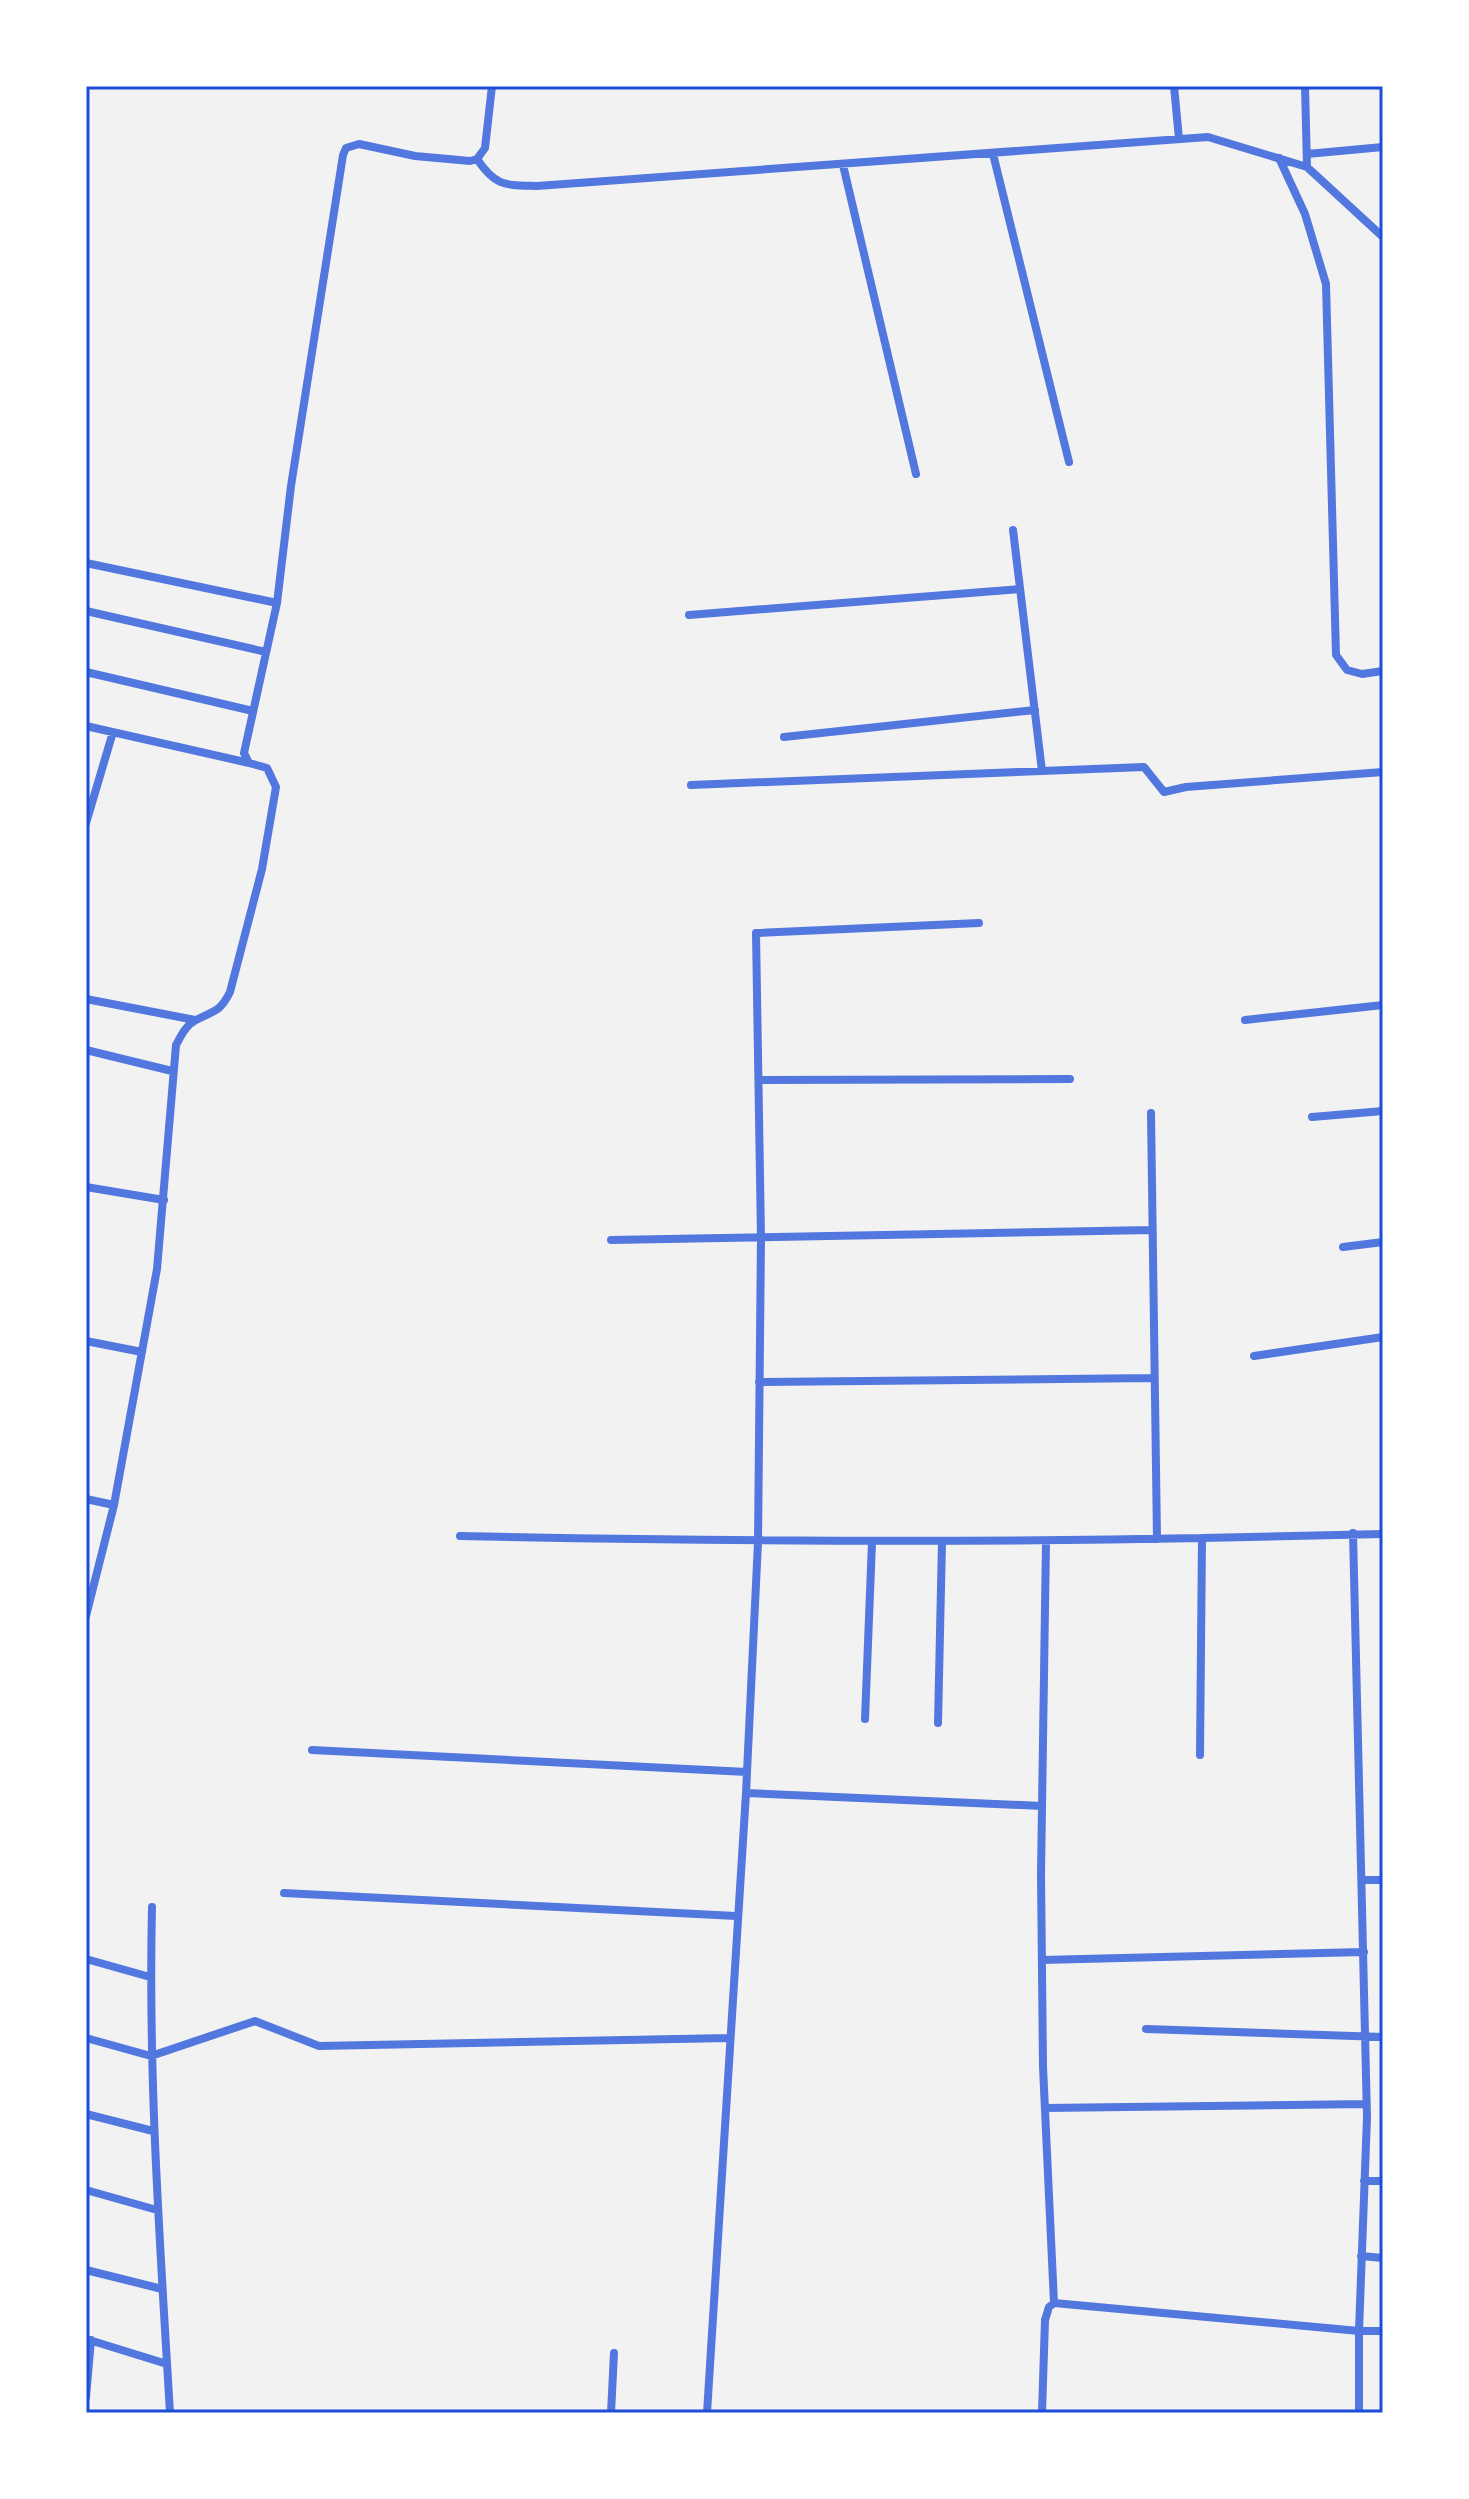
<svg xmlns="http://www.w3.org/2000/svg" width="1469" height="2499" viewBox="0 0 1469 2499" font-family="Commissioner,sans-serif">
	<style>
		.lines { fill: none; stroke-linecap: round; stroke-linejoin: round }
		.minor { stroke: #5277de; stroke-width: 8 }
		.neatline { fill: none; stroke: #1d4ed8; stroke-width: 3 }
	</style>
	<rect width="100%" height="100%" fill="#f2f2f2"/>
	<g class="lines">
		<path class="minor" d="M1174,86L1179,139
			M1305,86L1307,167
			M993,154L1069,462
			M1307,154L1383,147
			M1279,158L1305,214L1326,284L1336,655L1347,670L1362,674L1383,671
			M477,159C496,187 505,185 537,186L1208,137L1307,167L1383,237
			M843,165L916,474
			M1013,530L1042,771
			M86,563L277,603
			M86,611L266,652
			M689,615L1020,589
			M86,672L253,711
			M86,726L249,763
			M784,737L1035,710
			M691,785L1144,767L1164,792L1186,787L1383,772
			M86,823L113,732
			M86,999L195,1020
			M1245,1020L1383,1005
			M86,1050L172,1071
			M760,1080L1070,1079
			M1151,1113L1157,1539
			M1312,1117L1383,1111
			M86,1187L164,1200
			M611,1240L1152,1230
			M1343,1247L1383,1242
			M86,1341L142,1352
			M1254,1356L1383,1337
			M759,1382L1154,1378
			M86,1499L114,1505
			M1353,1533L1367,2117L1359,2331V2413
			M460,1536C707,1541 954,1543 1202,1538
			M86,1616L114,1505L157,1269L176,1045C181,1036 186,1025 196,1020C215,1010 220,1012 230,992L262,869L276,787L267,768L249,763L244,753L277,603L291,486L343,155L346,148L359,144L415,156L470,161L477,159L485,148L492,86
			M865,1719L872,1542
			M938,1723L942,1542
			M312,1750L747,1772
			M1200,1755L1202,1538L1383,1534
			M746,1793L1042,1806
			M1363,1880H1383
			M284,1893L736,1916
			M152,1907C148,2076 160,2244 170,2413
			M86,1959L150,1977
			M1042,1960L1364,1952
			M1146,2029L1383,2037
			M86,2038L151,2056L255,2021L319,2046L729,2038
			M1045,2108L1366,2104
			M86,2114L153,2131
			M1364,2181H1383
			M86,2190L157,2210
			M1361,2256L1383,2258
			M86,2270L162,2289
			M1054,2303L1359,2331H1383
			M86,2339L167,2364
			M86,2397L91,2340
			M611,2413L614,2353
			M707,2413L746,1793L758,1542L761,1237L756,933L979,923
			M1042,2413L1045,2320L1049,2307L1054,2303L1043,2067L1041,1874L1046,1542"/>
	</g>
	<rect width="1469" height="2499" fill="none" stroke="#ffffff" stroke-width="176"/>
	<rect x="88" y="88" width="1293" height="2323" class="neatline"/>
</svg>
